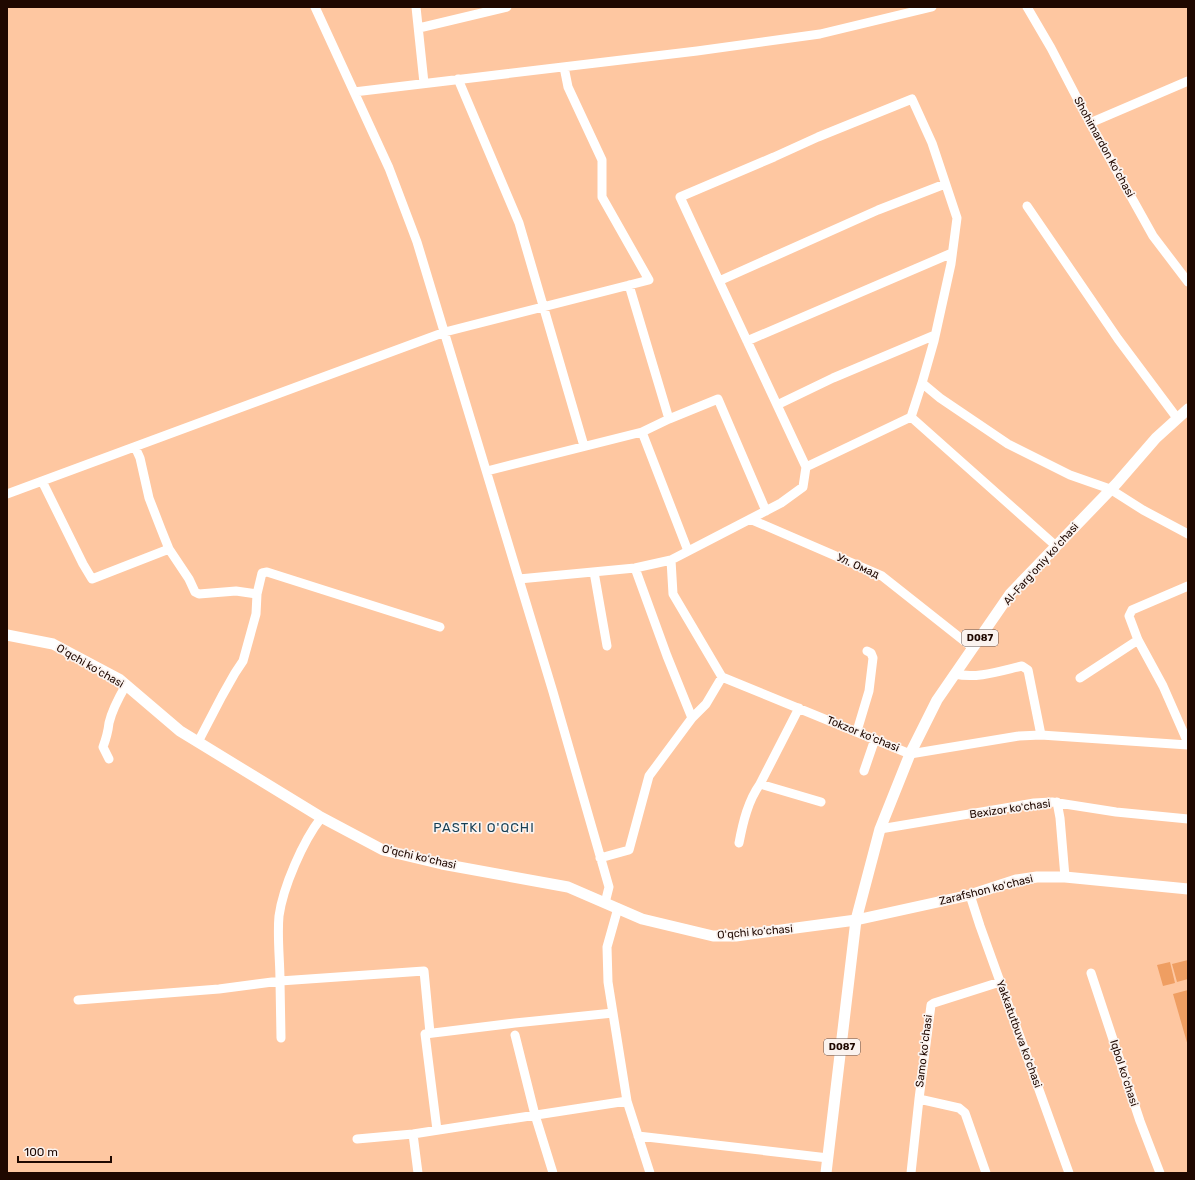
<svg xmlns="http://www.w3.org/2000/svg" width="1195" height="1180" viewBox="0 0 1195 1180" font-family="Rubik,sans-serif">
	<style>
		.green { fill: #ef9e62 }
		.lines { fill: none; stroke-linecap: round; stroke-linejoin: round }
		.minor { stroke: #fff; stroke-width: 9 }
		.major { stroke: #fff; stroke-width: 11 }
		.labels { text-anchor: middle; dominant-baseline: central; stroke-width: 3.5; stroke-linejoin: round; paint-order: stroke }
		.shield { fill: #fbf3ef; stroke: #614e48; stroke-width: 1 }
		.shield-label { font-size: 10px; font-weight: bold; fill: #1f0800 }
		.street-label { font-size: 11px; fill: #1f0800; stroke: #fbf3ef }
		.quarter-label { font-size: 13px; letter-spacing: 1px; fill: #153f55; stroke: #fbf3ef }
	</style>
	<rect width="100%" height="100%" fill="#fec7a1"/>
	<path class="green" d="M1188,960V979L1177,982L1172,964Z
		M1170,962L1175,983L1163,986L1157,965Z
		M1188,990V1046L1173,994Z"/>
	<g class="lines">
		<path class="minor" d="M315,7L389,168L417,242L553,692L609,887L605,903
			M416,7L424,83
			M1027,7L1051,48L1090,123L1153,236L1188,282
			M419,28L507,7
			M458,79L519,223L584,446
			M354,92L697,51L820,34L932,7
			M1090,123L1188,81
			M1027,206L1118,339L1177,418
			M719,281L806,467
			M629,285L669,419
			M747,341L952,253
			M922,383L934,341L951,264L957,218L932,143L912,99L818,137L774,157L680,197L719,281L878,210L945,184
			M777,405L833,378L935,335
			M911,417L1056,546
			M642,432L669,419L718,399L766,511
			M135,447L140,458L149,498L161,529L169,549L189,579L195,592L199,594L236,591L257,594L256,614L243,661L235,673L222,696L198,742
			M487,471L642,432L688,551
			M42,481L83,564L92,579L169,549
			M7,494L445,332L649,280L602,197V160L568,87L564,67
			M750,519L882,576L973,648
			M671,560L673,594L722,677L910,754L1019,736L1041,735L1188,745
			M635,568L667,656L692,718L706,704L722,677
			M594,572L607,646
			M519,579L635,568L671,560L781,503L803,487L806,467L911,417L922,383L940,398L1008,444L1070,475L1110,489L1143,510L1188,534
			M1188,586L1132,610L1129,616L1138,640L1163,686L1188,743
			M257,594L262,573L267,572L440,627
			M955,674C977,679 1000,671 1022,666L1028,670L1041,735
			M1080,678L1138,640
			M857,731L869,691L873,658L871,653L867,651
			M109,759L103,747C106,739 108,732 109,723C112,710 119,697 126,685
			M864,771L875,739
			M760,784L799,708
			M1057,802L1060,818L1065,877
			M321,818C303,841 283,887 279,916C277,937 280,960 280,981L424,971L430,1033
			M880,829L1034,803L1052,802L1116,812L1188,819
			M739,843C743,822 748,801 760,784L821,802
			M600,858L629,850L649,776L692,718
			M970,895L980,926L1069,1173
			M618,908L607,947L608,982L627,1101
			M1091,973L1140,1121L1160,1173
			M78,1000L219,989L280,981L281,1038
			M515,1035L535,1115L553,1173
			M919,1099L959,1108L965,1113L986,1173
			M437,1130L425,1034L515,1023L613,1013
			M413,1134L418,1173
			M638,1136L828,1158
			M357,1139L413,1134L627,1101L650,1173
			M911,1173L919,1099L931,1005L934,1003L1000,982"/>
		<path class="major" d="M7,635L53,644L119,679L180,731L319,816L383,850L442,864L568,887L642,919L713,936H736L856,920L970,895L1016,880L1037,877H1065L1188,889
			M826,1173L856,920L880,829L910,754L937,700L1010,594L1117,483L1156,438L1188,409"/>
	</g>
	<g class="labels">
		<g class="shield">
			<rect x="962" y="630" width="36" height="16" rx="3"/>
			<rect x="824" y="1039" width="36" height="16" rx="3"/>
		</g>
		<g class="shield-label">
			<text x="980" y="638">D087</text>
			<text x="842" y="1047">D087</text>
		</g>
		<g class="street-label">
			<text transform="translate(1104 147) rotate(61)">Shohimardon koʻchasi</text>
			<text transform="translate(1041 564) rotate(-48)">Al-Fargʻoniy koʻchasi</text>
			<text transform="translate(858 566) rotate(24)">Ул. Омад</text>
			<text transform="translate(90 666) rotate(30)">Oʻqchi koʻchasi</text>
			<text transform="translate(863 734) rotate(22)">Tokzor koʻchasi</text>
			<text transform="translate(1010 809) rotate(-8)">Bexizor koʻchasi</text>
			<text transform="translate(419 857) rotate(13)">Oʻqchi koʻchasi</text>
			<text transform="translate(986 890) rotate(-14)">Zarafshon koʻchasi</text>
			<text transform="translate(755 932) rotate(-5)">Oʻqchi koʻchasi</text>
			<text transform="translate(1019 1034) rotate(70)">Yakkatutbuva koʻchasi</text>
			<text transform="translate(924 1051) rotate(-83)">Samo koʻchasi</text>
			<text transform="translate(1124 1073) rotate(72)">Iqbol koʻchasi</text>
		</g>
		<g class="quarter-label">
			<text x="484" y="827">PASTKI O'QCHI</text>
		</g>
	</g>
	<rect width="1195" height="1180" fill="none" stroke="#1f0800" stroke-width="16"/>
	<path d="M18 1156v6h93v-6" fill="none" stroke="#1f0800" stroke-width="2"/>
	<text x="24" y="1156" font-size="12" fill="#1f0800" stroke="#fbf3ef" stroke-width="3" paint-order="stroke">100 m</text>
</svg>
